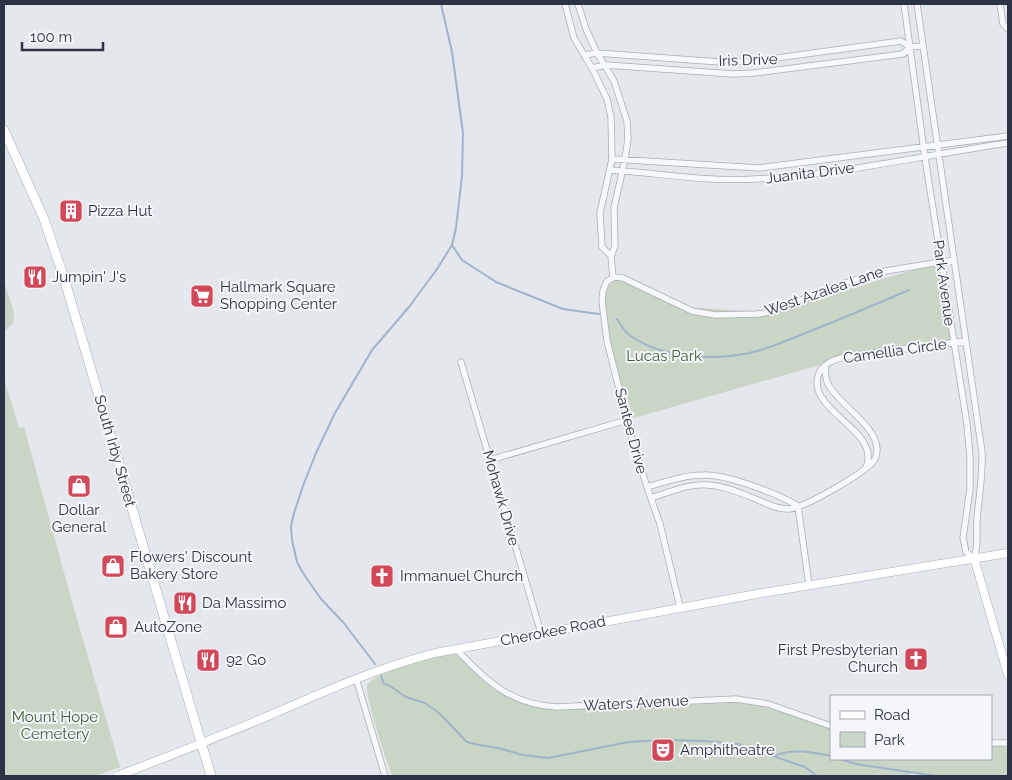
<svg xmlns="http://www.w3.org/2000/svg" width="1012" height="780" viewBox="0 0 1012 780" font-family="Raleway,sans-serif">
	<style>
		.green { fill: #c9d6c5 }
		.lines { fill: none; stroke-linecap: round; stroke-linejoin: round }
		.stream { stroke: #9fb3cc; stroke-width: 2 }
		.street-casing { stroke: #a9adb7; stroke-width: 7 }
		.secondary-casing { stroke: #a9adb7; stroke-width: 9 }
		.primary-casing { stroke: #a3abb8; stroke-width: 10 }
		.street { stroke: #f7f8fa; stroke-width: 5.5 }
		.secondary { stroke: #fff; stroke-width: 8 }
		.primary { stroke: #fff; stroke-width: 9 }
		.labels { text-anchor: middle; dominant-baseline: central; stroke-width: 4; stroke-linejoin: round; paint-order: stroke }
		.street-label { font-size: 15px; fill: #2b3345; stroke: #f4f6f9 }
		.poi-label { font-size: 15px; fill: #2b3345; stroke: #f4f6f9; text-anchor: start }
		.park-label { font-size: 15px; fill: #3e6138; stroke: #f4f6f9 }
	</style>
	<rect width="100%" height="100%" fill="#e4e7ec"/>
	<path class="green" d="M941,262L953,343L911,348L830,362L627,420L607,341L603,291L618,277L681,307L770,312Z
		M4,281L14,312L13,323L4,332Z
		M4,378L19,428L24,427L73,605L120,767L96,776H4Z
		M457,652C487,682 500,699 543,708L744,701L776,709L831,728V759H991V744H1008V776H937L911,773L910,776H392C386,759 365,698 367,684C392,663 427,659 457,652Z"/>
	<g class="lines">
		<path class="stream" d="M452,245L462,260L496,282L563,309L599,314
			M617,319C620,324 624,330 628,334C659,358 713,361 749,353C768,349 786,341 803,334C839,320 874,305 909,290
			M375,664L343,622L321,599L303,573L297,562L292,540L291,526L294,513L303,486L316,453L335,413L372,350L409,307L437,269L452,245L456,228L462,176L463,133L452,52L441,4
			M381,676L384,684L390,686L406,697L425,703L439,713L467,742L479,745L498,748L523,755L548,758L628,742L663,740L704,741L738,744L805,767L817,776
			M774,756C792,748 812,752 831,756
			M840,759L856,764L936,776"/>
		<g class="street-casing">
			<path id="street" d="M565,4L574,38L592,68L607,99L611,117L612,159L600,213L602,247L611,256
				M578,4L586,29L597,53L614,81L627,121L628,139L625,159L614,208L615,246L611,256L613,278
				M904,4L925,158L967,424L970,457V489L963,538L966,552L974,558C979,545 976,533 977,519C979,496 983,475 982,452L917,4
				M1000,4L1003,24L1008,29
				M584,55L597,53L720,62L755,61L901,41L910,47L922,46
				M592,68L606,65L733,74L754,73L903,54L910,47
				M612,159L759,168L1008,136
				M610,170C659,173 707,182 755,179C840,175 924,155 1008,143
				M461,362L541,633
				M490,460L627,420
				M866,468C869,460 869,452 865,445C855,423 810,404 818,376C822,362 837,359 849,356L966,341
				M647,487C665,482 684,475 703,475C727,474 778,494 798,506
				M651,498C697,482 707,479 753,498C764,502 777,510 789,509C806,507 859,476 872,463C875,460 877,454 877,449C877,426 838,404 828,384C825,378 825,372 826,365
				M798,506L809,585
				M680,607L660,524L647,487L630,432L607,341L602,301L603,291L607,281L615,277L623,278L692,311L715,315L758,314L770,312L792,304L827,289L879,272L953,260
				M456,649C487,681 509,704 556,707L736,699L768,704L831,726
				M356,678L385,776
				M991,743H1008"/>
		</g>
		<g class="secondary-casing">
			<path id="secondary" d="M974,558L1008,675
				M117,776C167,757 218,737 268,716C323,692 377,668 435,653L762,593L1008,553"/>
		</g>
		<g class="primary-casing">
			<path id="primary" d="M4,130L44,219L64,278L211,776"/>
		</g>
		<use href="#street" class="street"/>
		<use href="#secondary" class="secondary"/>
		<use href="#primary" class="primary"/>
	</g>
	<defs>
		<g id="building-square" transform="scale(1.25)"><rect x="-9" y="-9" width="18" height="18" rx="4" fill="#d24858" stroke="#f4f6f9"/><path d="M-4-6H4V6H1V3H-1V6H-4ZM-2.5-4.3h1.7v1.8h-1.7ZM.8-4.3h1.7v1.8H.8ZM-2.5-1h1.7V.8h-1.7ZM.8-1h1.7V.8H.8Z" fill="#fff"/></g>
		<g id="restaurant-square" transform="scale(1.25)"><rect x="-9" y="-9" width="18" height="18" rx="4" fill="#d24858" stroke="#f4f6f9"/><path d="M-5-6h1v4h1v-4h1v4h1v-4h1v5L-1.5 .5V6h-2V.5L-5-1ZM5-6V6H3V1.5H1.5Q1.5-4 5-6Z" fill="#fff"/></g>
		<g id="supermarket-square" transform="scale(1.25)"><rect x="-9" y="-9" width="18" height="18" rx="4" fill="#d24858" stroke="#f4f6f9"/><path d="M-6-5.5h2.5l.6 2H6L4.5 2H-2.5L-4.4-4H-6ZM-1.5 3.2a1.3 1.3 0 1 0 .1 0ZM3 3.2a1.3 1.3 0 1 0 .1 0Z" fill="#fff"/></g>
		<g id="shop-square" transform="scale(1.25)"><rect x="-9" y="-9" width="18" height="18" rx="4" fill="#d24858" stroke="#f4f6f9"/><path d="M-5-2.5h2.3a2.7 3.5 0 0 1 5.4 0H5L5.5 6h-11ZM-1.5-2.5h3a1.5 2.3 0 0 0-3 0Z" fill="#fff"/></g>
		<g id="church-square" transform="scale(1.25)"><rect x="-9" y="-9" width="18" height="18" rx="4" fill="#d24858" stroke="#f4f6f9"/><path d="M-1.2-6h2.4v3.5h3.3v2.4h-3.3V6h-2.4V-.1h-3.3v-2.4h3.3Z" fill="#fff"/></g>
		<g id="theatre-square" transform="scale(1.25)"><rect x="-9" y="-9" width="18" height="18" rx="4" fill="#d24858" stroke="#f4f6f9"/><path d="M-5-5.5Q0-4 5-5.5V0Q5 5 0 6Q-5 5-5 0ZM-3.3-2.5H-1v1.5H-3.3ZM1-2.5H3.3v1.5H1ZM-2.8 1Q0 5.5 2.8 1Z" fill="#fff"/></g>
	</defs>
	<g fill-rule="evenodd">
		<use href="#building-square" x="71" y="211"/>
		<use href="#restaurant-square" x="35" y="277"/>
		<use href="#supermarket-square" x="202" y="296"/>
		<use href="#shop-square" x="79" y="486"/>
		<use href="#shop-square" x="113" y="566"/>
		<use href="#church-square" x="382" y="576"/>
		<use href="#restaurant-square" x="185" y="603"/>
		<use href="#shop-square" x="116" y="627"/>
		<use href="#church-square" x="916" y="659"/>
		<use href="#restaurant-square" x="208" y="660"/>
		<use href="#theatre-square" x="663" y="750"/>
	</g>
	<g class="labels">
		<g class="street-label">
			<text transform="translate(748 60) rotate(-2)">Iris Drive</text>
			<text transform="translate(810 173) rotate(-7)">Juanita Drive</text>
			<text transform="translate(944 283) rotate(82)">Park Avenue</text>
			<text transform="translate(824 291) rotate(-19)">West Azalea Lane</text>
			<text transform="translate(895 351) rotate(-8)">Camellia Circle</text>
			<text transform="translate(631 431) rotate(75)">Santee Drive</text>
			<text transform="translate(115 451) rotate(74)">South Irby Street</text>
			<text transform="translate(501 498) rotate(74)">Mohawk Drive</text>
			<text transform="translate(553 631) rotate(-11)">Cherokee Road</text>
			<text transform="translate(636 703) rotate(-3)">Waters Avenue</text>
		</g>
		<g class="poi-label">
			<text x="88" y="211">Pizza Hut</text>
			<text x="52" y="277">Jumpin' J's</text>
			<text x="220" y="287">Hallmark Square<tspan x="220" dy="17">Shopping Center</tspan></text>
			<text x="79" y="510" text-anchor="middle">Dollar<tspan x="79" dy="17">General</tspan></text>
			<text x="130" y="557">Flowers' Discount<tspan x="130" dy="17">Bakery Store</tspan></text>
			<text x="400" y="576">Immanuel Church</text>
			<text x="202" y="603">Da Massimo</text>
			<text x="134" y="627">AutoZone</text>
			<text x="898" y="650" text-anchor="end">First Presbyterian<tspan x="898" dy="17">Church</tspan></text>
			<text x="226" y="660">92 Go</text>
			<text x="680" y="750">Amphitheatre</text>
		</g>
		<g class="park-label">
			<text x="664" y="356">Lucas Park</text>
			<text x="55" y="717">Mount Hope<tspan x="55" dy="17">Cemetery</tspan></text>
		</g>
	</g>
	<rect width="1012" height="780" fill="none" stroke="#2b3345" stroke-width="10"/>
	<rect x="830" y="695" width="162" height="65" fill="#f4f6f9" stroke="#a4a8b1"/>
	<rect x="840" y="711" width="25" height="8" fill="#ffffff" stroke="#a4a8b1"/>
	<text x="874" y="720" font-size="15" fill="#2b3345">Road</text>
	<rect x="840" y="732" width="25" height="15" fill="#c9d6c5" stroke="#a4a8b1"/>
	<text x="874" y="745" font-size="15" fill="#2b3345">Park</text>
	<path d="M22 42v8h81v-8" fill="none" stroke="#2b3345" stroke-width="2.5"/>
	<text x="30" y="42" font-size="15" fill="#2b3345" stroke="#f4f6f9" stroke-width="4" paint-order="stroke">100 m</text>
</svg>
